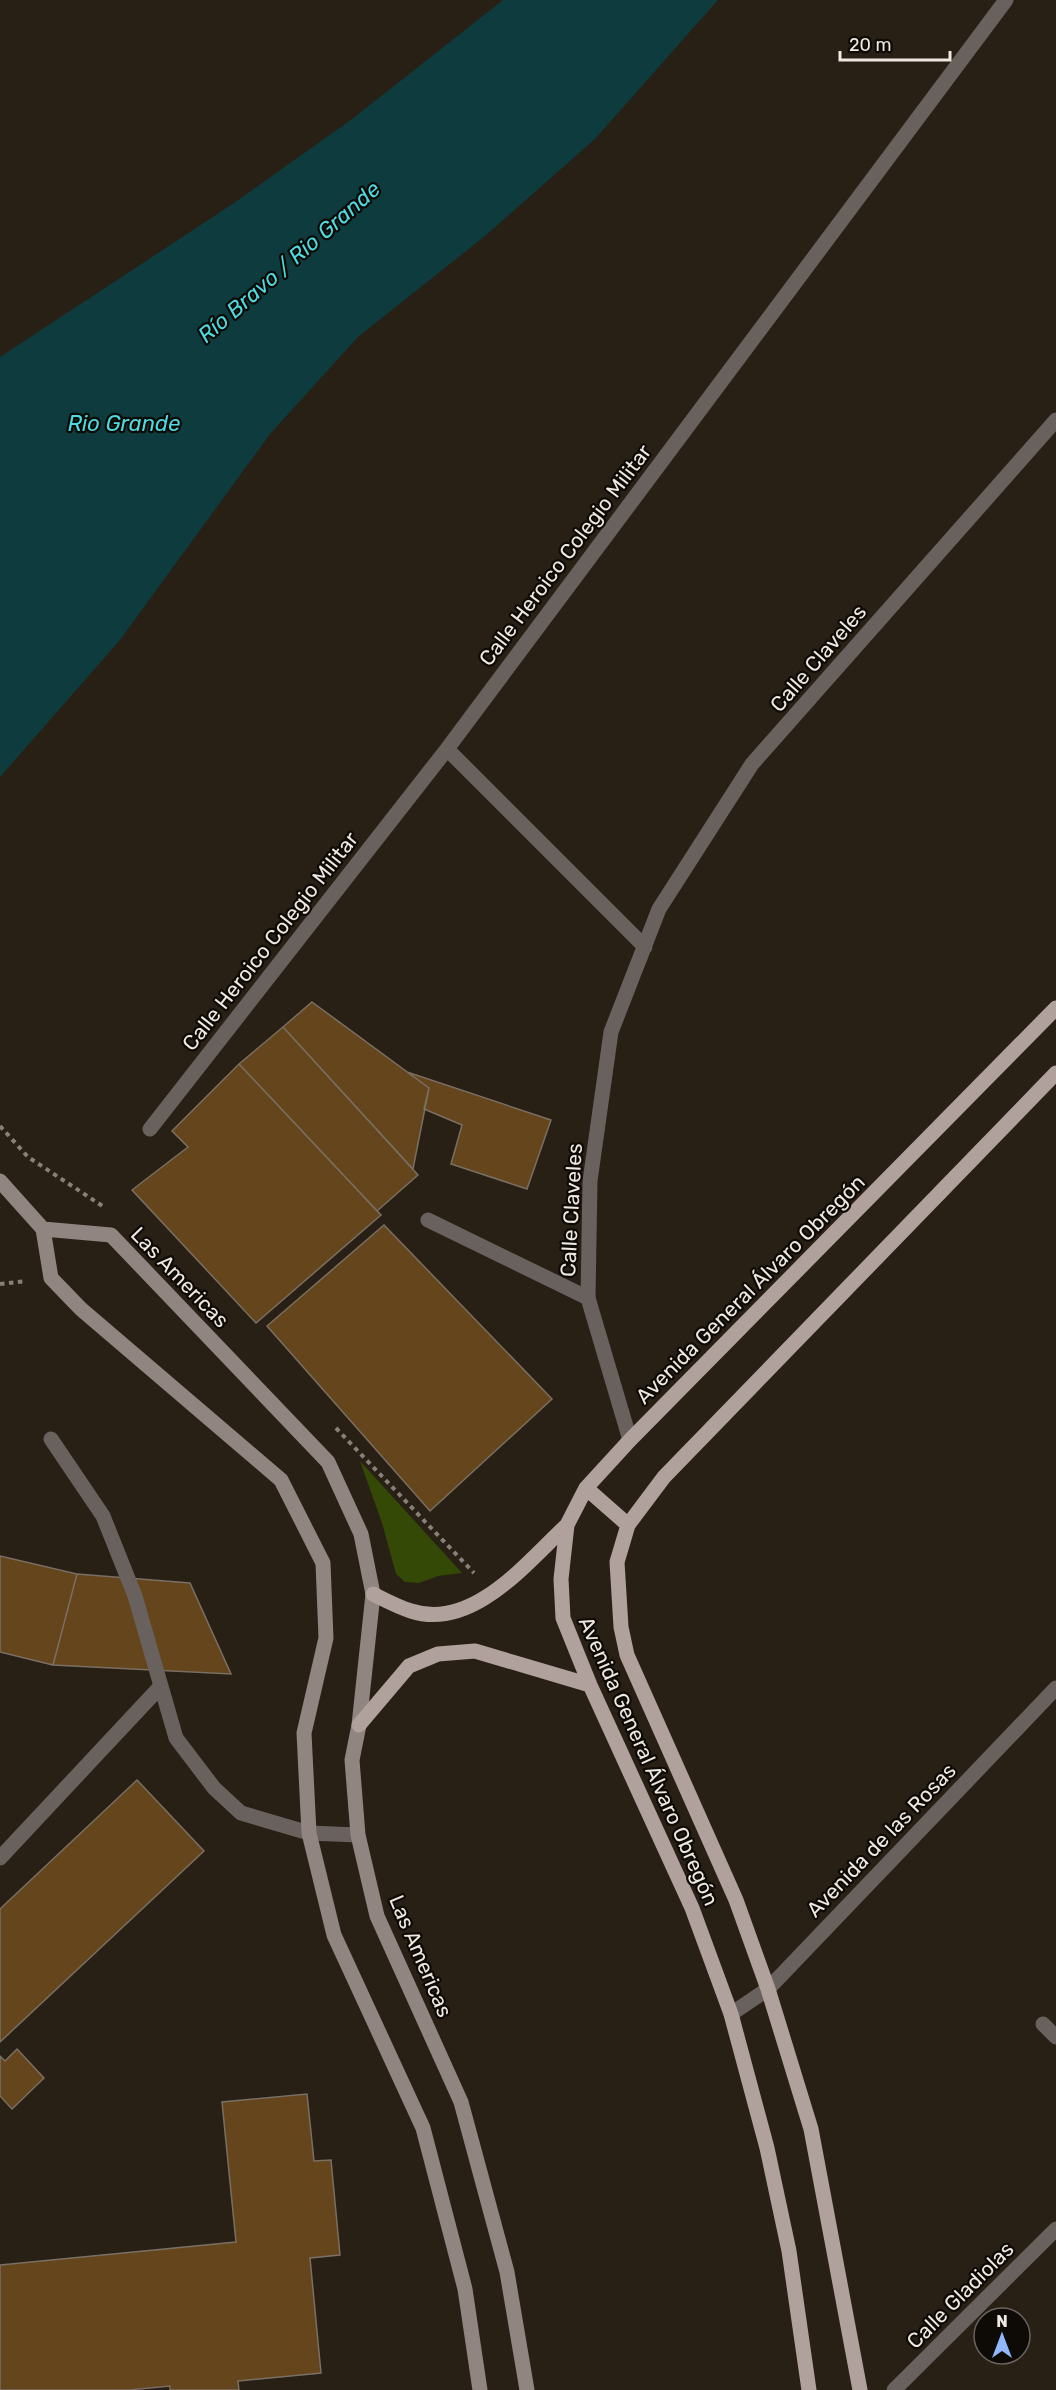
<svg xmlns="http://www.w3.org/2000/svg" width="1056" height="2390" viewBox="0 0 1056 2390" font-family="Rubik,sans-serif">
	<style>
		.green { fill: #344906 }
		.water { fill: #0e3b3d }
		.building { fill: #64451c; stroke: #7a6f63; stroke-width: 1.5 }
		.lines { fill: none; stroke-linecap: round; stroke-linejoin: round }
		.path { stroke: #888178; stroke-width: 4; stroke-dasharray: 4.5 4.5; stroke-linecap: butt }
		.service { stroke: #68615e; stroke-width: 15 }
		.minor { stroke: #68615e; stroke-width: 15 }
		.secondary { stroke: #918581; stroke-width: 15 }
		.primary { stroke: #b1a19c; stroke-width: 15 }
		.labels { text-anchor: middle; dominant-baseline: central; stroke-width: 4.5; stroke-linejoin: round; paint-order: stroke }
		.street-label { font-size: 21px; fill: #efe9e2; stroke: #0e0a06 }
		.water-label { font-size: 22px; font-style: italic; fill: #4ddae1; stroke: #0e0a06 }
	</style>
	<rect width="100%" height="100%" fill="#281f15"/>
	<path class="green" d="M360,1461L462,1573L438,1576L419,1583L405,1582L396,1574L382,1523Z"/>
	<path class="water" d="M503,0H718L595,139L485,236L358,337L270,434L120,640L0,777V357L234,203L352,119Z"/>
	<path class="building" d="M312,1002L429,1088L413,1169L283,1027Z
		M283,1027L418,1175L377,1211L239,1064Z
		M239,1064L381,1215L256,1323L132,1190L188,1147L172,1131Z
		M407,1072L551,1120L527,1189L451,1164L462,1125L424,1109L429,1088Z
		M384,1225L552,1399L430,1511L267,1326Z
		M0,1556L77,1574L53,1665L0,1652Z
		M77,1574L190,1583L231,1674L53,1665Z
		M137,1780L204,1851L0,2042V1909Z
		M17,2049L44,2078L12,2109L0,2096V2056L5,2061Z
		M307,2094L314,2161L331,2160L340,2255L310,2258L321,2373L238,2381L239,2390H170V2386L129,2390H0V2265L236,2242L222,2102Z"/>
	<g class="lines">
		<path class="path" d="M0,1126L28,1157L104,1207
			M0,1284L26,1281
			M336,1428L474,1573"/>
		<path class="service" d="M428,1220L588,1298
			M51,1439L103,1516L135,1596L176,1738L214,1788L241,1813L309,1833L358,1835
			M0,1858L161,1686
			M1043,2024L1056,2037"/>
		<path class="minor" d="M447,749L645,947
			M150,1129L447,749L1006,0
			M630,1440L588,1298L590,1181L611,1032L659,909L752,764L1056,420
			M731,2014L768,1989L1056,1688
			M894,2390L1056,2229"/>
		<path class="secondary" d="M0,1181L43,1229
			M43,1229L111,1235L328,1462L361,1534L373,1594L359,1725L352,1760L358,1835L377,1916L461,2102L507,2272L527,2390
			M43,1229L51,1278L81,1309L281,1480L323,1563L326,1638L304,1733L309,1833L334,1935L423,2128L465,2289L480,2390"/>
		<path class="primary" d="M586,1488L628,1525
			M373,1594C385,1600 398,1607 411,1611C473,1631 527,1562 567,1525
			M359,1725L409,1666L438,1654L475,1651L590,1685
			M809,2390L789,2251L767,2148L731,2014L692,1908L590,1685L563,1618L561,1579L567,1525L586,1488L630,1440L1056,1008
			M860,2390L811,2129L768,1989L736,1900L627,1655L621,1627L617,1562L628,1525L664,1477L1056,1073"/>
	</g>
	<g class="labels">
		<g class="street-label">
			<text transform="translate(565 555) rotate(-53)">Calle Heroico Colegio Militar</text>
			<text transform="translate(818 658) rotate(-49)">Calle Claveles</text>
			<text transform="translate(270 941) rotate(-52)">Calle Heroico Colegio Militar</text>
			<text transform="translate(571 1210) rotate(-87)">Calle Claveles</text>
			<text transform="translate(180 1277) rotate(46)">Las Americas</text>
			<text transform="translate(750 1289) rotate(-45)">Avenida General Álvaro Obregón</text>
			<text transform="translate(649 1761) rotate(66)">Avenida General Álvaro Obregón</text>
			<text transform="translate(881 1840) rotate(-46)">Avenida de las Rosas</text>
			<text transform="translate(421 1956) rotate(67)">Las Americas</text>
			<text transform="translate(960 2295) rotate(-45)">Calle Gladiolas</text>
		</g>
		<g class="water-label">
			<text transform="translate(289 262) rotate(-41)">Río Bravo / Rio Grande</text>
			<text x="124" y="423">Rio Grande</text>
		</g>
	</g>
	<g transform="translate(1002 2336)"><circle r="28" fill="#0e0a06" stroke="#68635e" stroke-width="1.5"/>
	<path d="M0-4.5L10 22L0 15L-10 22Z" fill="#91b8fd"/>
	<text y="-9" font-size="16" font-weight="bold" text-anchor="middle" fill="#efe9e2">N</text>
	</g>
	<path d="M840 51v9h110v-9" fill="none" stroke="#efe9e2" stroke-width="3"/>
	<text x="849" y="51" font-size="18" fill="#efe9e2" stroke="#0e0a06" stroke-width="4.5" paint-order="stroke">20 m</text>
</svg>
